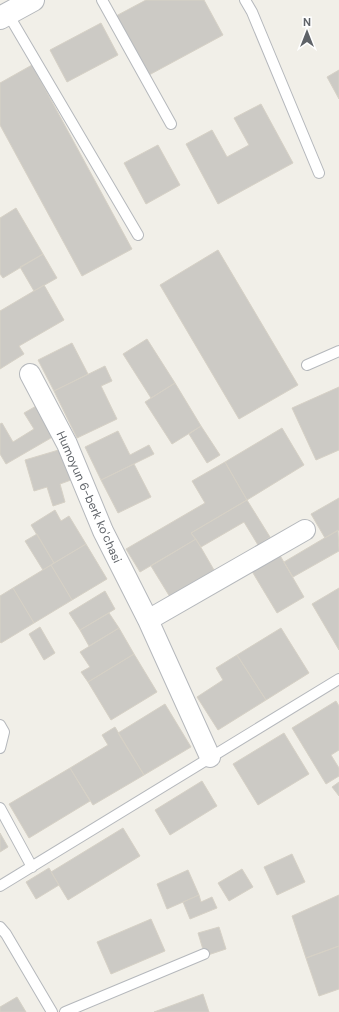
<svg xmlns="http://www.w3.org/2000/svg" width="339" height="1012" viewBox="0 0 339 1012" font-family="'DM Sans',sans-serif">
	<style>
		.building { fill: #cccac5; stroke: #d6d1c6 }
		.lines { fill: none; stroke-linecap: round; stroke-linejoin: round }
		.service-casing { stroke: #b5b8bc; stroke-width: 12 }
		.minor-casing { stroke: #b5b8bc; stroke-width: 22 }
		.tertiary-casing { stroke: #b5b8bc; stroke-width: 24 }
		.service { stroke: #fff; stroke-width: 10 }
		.minor { stroke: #fff; stroke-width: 20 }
		.tertiary { stroke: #fff; stroke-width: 22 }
		.labels { text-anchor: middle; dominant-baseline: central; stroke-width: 3; stroke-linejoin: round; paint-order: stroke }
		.street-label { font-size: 12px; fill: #5f6368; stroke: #fff }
	</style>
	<rect width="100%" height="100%" fill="#f1efe8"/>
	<path class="building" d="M146,0H204L223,35L149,75L116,16Z
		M101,23L118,55L67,82L50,50Z
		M32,65L132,249L82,276L0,125V83Z
		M339,70V99L327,77Z
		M261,104L293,163L218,204L186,144L212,130L227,157L249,145L234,118Z
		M158,145L180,185L146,204L124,163Z
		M16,208L43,254L3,278L0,274V218Z
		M218,250L298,385L239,419L160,285Z
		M43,254L57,278L34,291L20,267Z
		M44,285L64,320L19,346L24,354L0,369V311Z
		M147,339L175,383L151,398L123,354Z
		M72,343L88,374L54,391L38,360Z
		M105,366L112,381L101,386L117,419L77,438L54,391Z
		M175,383L201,426L172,444L145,402Z
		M339,387V450L316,460L292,408Z
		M38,405L56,435L6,464L0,454V424L2,423L13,442L34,429L24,413Z
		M201,426L220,455L207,463L189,434Z
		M282,428L304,465L247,500L225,462Z
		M118,431L130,455L149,445L154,454L101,480L85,447Z
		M62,449L71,480L60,484L65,502L53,506L47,487L34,491L25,460Z
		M225,462L247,500L191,533L196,539L140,572L126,549L205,503L192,481Z
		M134,464L151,497L118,513L101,480Z
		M339,498V530L325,538L311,514Z
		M247,500L270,537L258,545L244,522L201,547L191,533Z
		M55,510L61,521L69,516L86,544L54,563L31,525Z
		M338,530L339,551L293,577L284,562Z
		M37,534L54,563L43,570L25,541Z
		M196,539L214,570L170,597L151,566Z
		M86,544L107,579L72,600L51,565Z
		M278,552L304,597L277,613L250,568Z
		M51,565L72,600L34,623L13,588Z
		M13,588L34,623L1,643L0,642V596Z
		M339,588V650L312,604Z
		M105,591L115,609L80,630L69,613Z
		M109,613L119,628L89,646L80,630Z
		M40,627L55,653L44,660L29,634Z
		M119,628L134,654L88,682L81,672L90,667L80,652Z
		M281,628L309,673L266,700L237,655Z
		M134,654L157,692L111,720L88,682Z
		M237,655L266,700L218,730L197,697L223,680L216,668Z
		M336,701L339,706V750L331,755L339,768V776L326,784L292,728Z
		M165,704L191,747L144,775L118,733Z
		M115,727L144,775L93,805L70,768L108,745L102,735Z
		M284,733L309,774L258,805L233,764Z
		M70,768L90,801L29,838L9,804Z
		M202,781L217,806L170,835L155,810Z
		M339,782V796L332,787Z
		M123,828L140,856L68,900L51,872Z
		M0,833L8,847L0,852Z
		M292,854L305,882L277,895L264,867Z
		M49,868L59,885L36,899L26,882Z
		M242,869L253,887L229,901L218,883Z
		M188,870L199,895L167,909L157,884Z
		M199,895L201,902L212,897L217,908L190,919L183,902Z
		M339,895V946L306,958L292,916Z
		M151,919L165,951L111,974L97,942Z
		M219,927L226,949L205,956L198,933Z
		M339,946V989L319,996L306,958Z
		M203,994L209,1012H154Z
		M17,997L26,1012H0V1007Z"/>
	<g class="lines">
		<g class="service-casing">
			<path id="service" d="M102,0L171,124
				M245,0L252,12L319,173
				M8,14L138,235
				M307,365L339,351
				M0,725L4,732L0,748
				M0,808L32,867
				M0,886L339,679
				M0,927L6,934L52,1012
				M65,1012L204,954"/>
		</g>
		<g class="minor-casing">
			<path id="minor" d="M30,374L67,444L103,531L148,620L210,757
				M148,620L305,530"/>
		</g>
		<g class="tertiary-casing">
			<path id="tertiary" d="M0,18L33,0"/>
		</g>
		<use href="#service" class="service"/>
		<use href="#minor" class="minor"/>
		<use href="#tertiary" class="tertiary"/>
	</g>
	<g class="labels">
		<g class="street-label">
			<text transform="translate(89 497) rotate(66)">Humoyun 6-berk koʻchasi</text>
		</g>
	</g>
	<g transform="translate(307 32)" stroke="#ffffff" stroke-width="3" paint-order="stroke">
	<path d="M0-3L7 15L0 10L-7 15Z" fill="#5f6368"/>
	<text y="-6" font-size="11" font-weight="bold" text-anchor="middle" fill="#5f6368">N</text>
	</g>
</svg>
